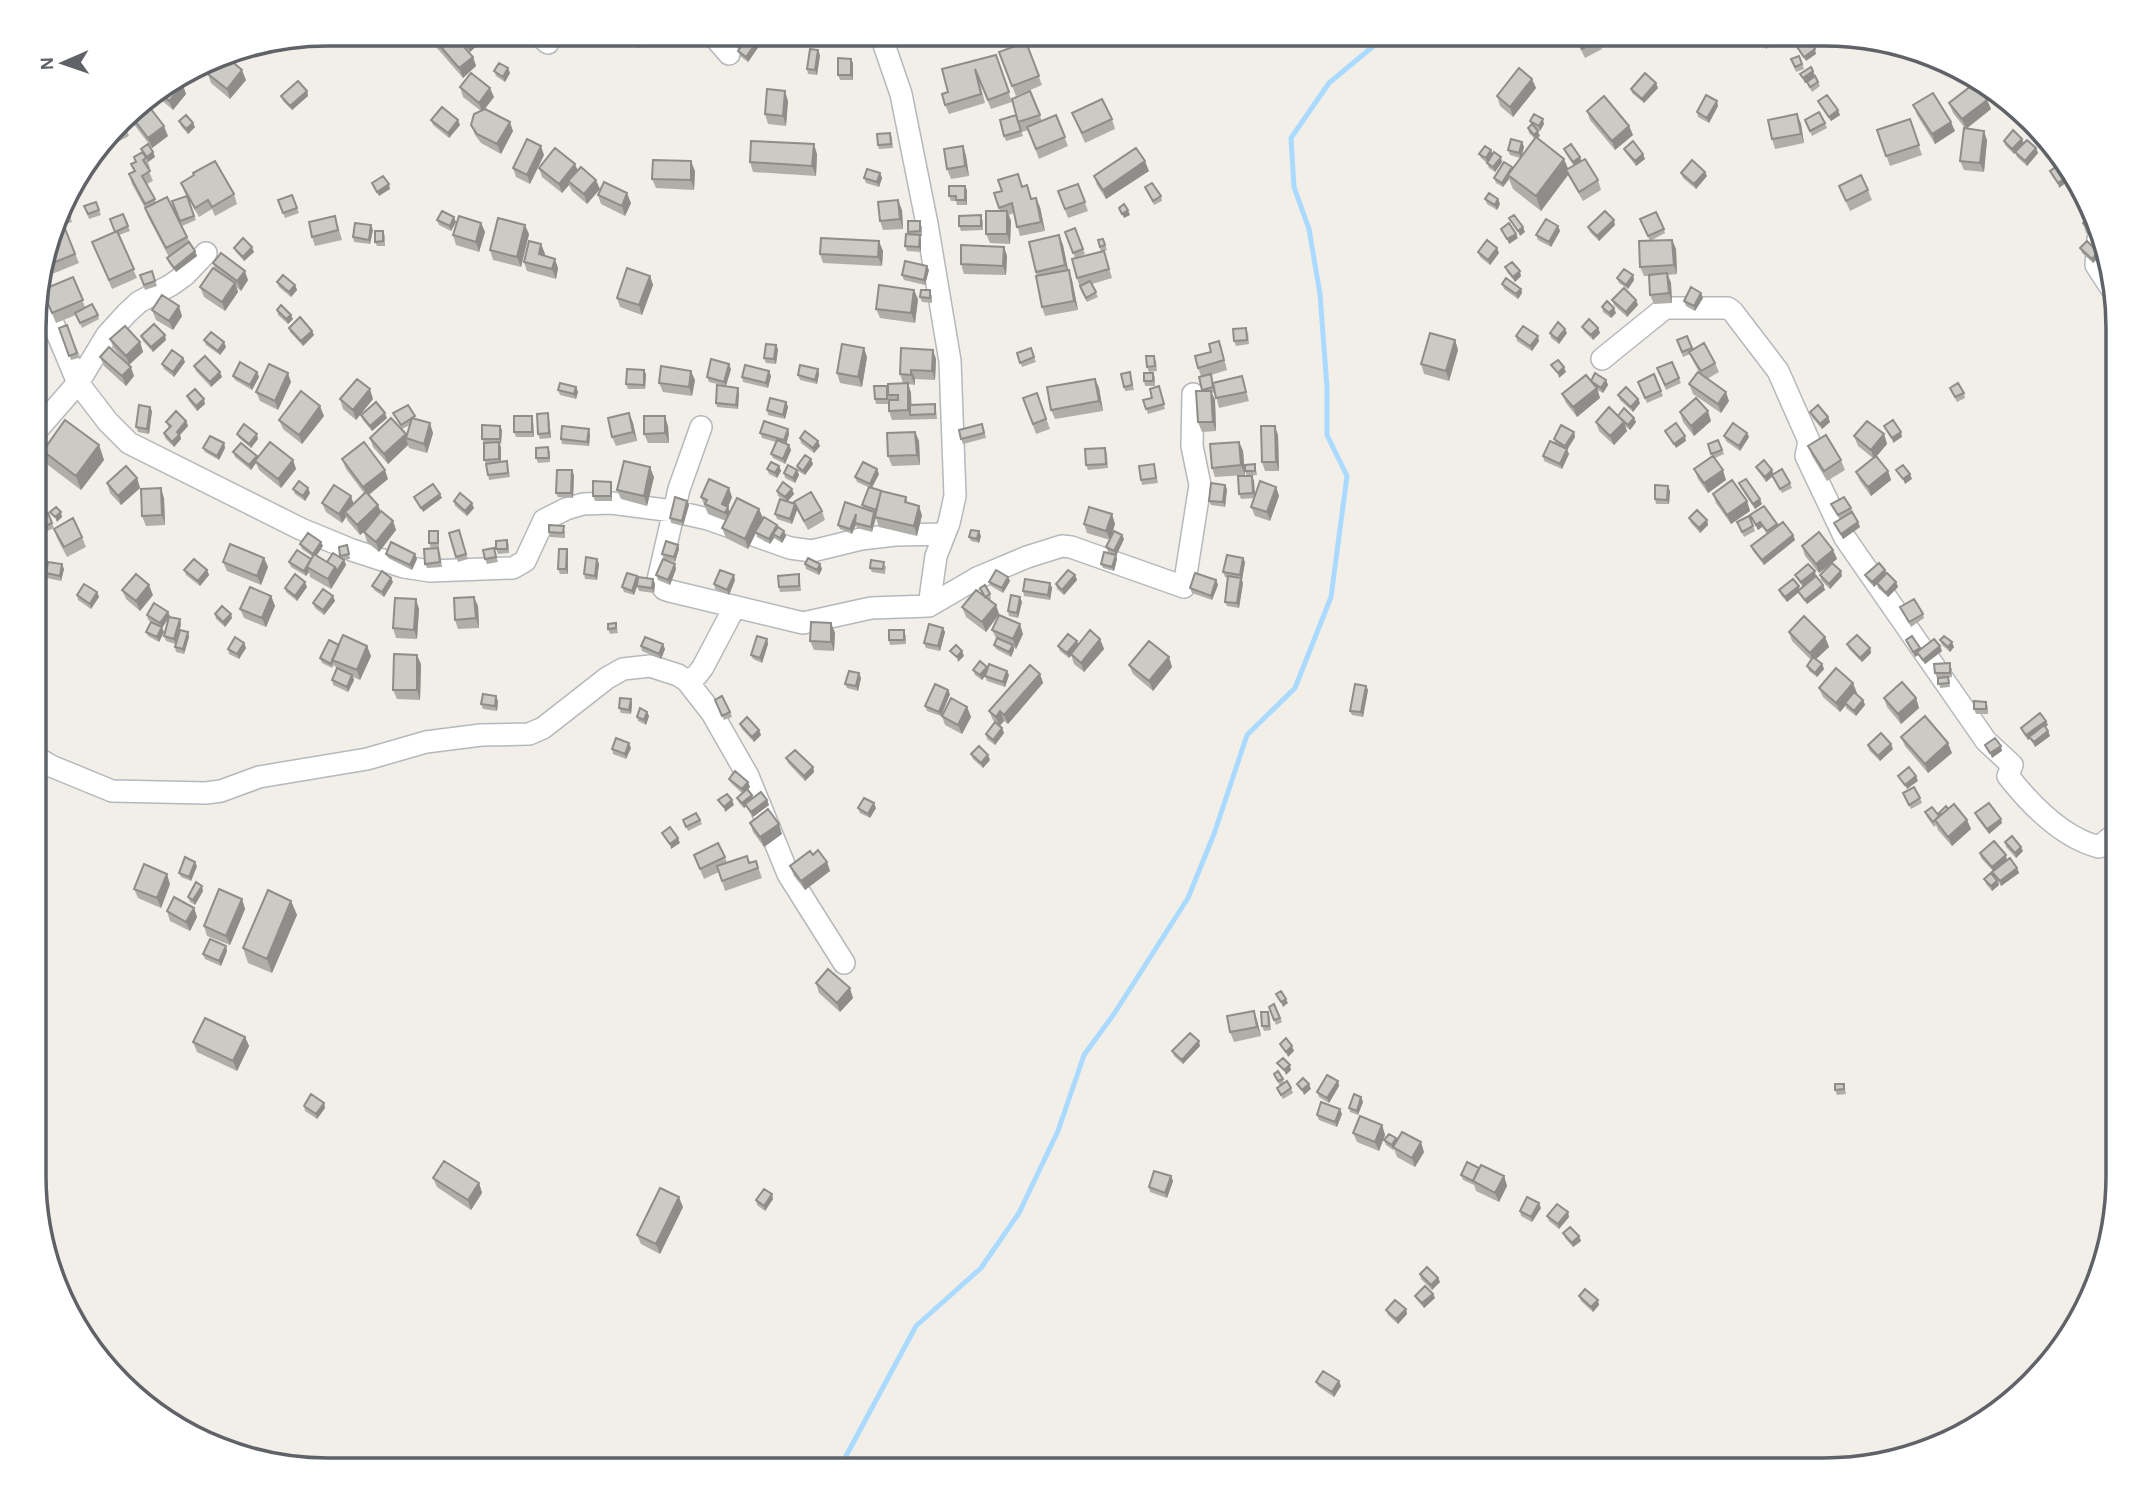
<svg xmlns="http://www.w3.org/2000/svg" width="2151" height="1503" viewBox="0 0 2151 1503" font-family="'Alegreya Sans',sans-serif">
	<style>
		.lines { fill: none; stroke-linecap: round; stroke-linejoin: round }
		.stream { stroke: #aadaff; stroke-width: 5 }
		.minor-casing { stroke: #b5b8bc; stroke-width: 24 }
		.minor { stroke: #fff; stroke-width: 21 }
		.wall { fill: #afaea9 }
		.shaded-wall { fill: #8f8d8a }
		.building { fill: #cccac5; stroke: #8f8d8a; stroke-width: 2 }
		.rim { fill: none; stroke: #5f6368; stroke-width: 3.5 }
	</style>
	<rect width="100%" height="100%" fill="#f1efe8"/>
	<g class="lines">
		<path class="stream" d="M839,1469L916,1326L981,1268L1019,1213L1058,1131L1084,1055L1114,1014L1188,898L1214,834L1247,735L1295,688L1331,597L1347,476L1327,435V388L1320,294L1309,229L1294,187L1291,138L1329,83L1388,34"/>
		<g class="minor-casing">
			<path id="minor" d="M536,33L548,43
				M711,33L729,54
				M880,33L901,94L927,224L950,361L955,496L949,523L936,556L929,606
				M2098,239L2096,265L2111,288
				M37,285L78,383L108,422L129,443L301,529L352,550L404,567L430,571L513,568L525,561L544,520L566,509L583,504L611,503L673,511L708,519L790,548L812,551L861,539L895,535L944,534
				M1602,359L1665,308H1728L1733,312L1778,371L1809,441L1806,456L1845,538L1986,741L2012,765L2008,776C2030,804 2063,838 2099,847L2110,838H2117
				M701,427L679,489L658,580L664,589L670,591L803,623L871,608L929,606L977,578L1027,557L1062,546L1071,547L1184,587L1200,485L1192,446L1193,394
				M36,431L78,383L107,335L127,313L139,302L171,285L185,275L206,253
				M687,681L697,675L703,667L734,608
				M36,757L51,766L112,791L206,793L221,791L259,777L367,759L426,742L481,735L529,734L543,728L607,678L623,669L650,666L678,675L687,681L712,713L748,776L788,874L844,963"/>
		</g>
		<use href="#minor" class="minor"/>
	</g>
	<path class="wall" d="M424,33H452L473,57L476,66L463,78Z
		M452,33H491L470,52Z
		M539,33H560L562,39L554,47Z
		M751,33H765L766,36L748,62L740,56L738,51Z
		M1021,34H1033L1034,36L1024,41Z
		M1573,34H1596L1602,49L1585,58Z
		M1701,34H1716L1703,39Z
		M1757,34H1772L1776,43L1766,49Z
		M1781,34H1800L1785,41Z
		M613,36L643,38L640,48L615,41Z
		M1026,42L1042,85L1016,96L999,52Z
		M820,55L817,75L808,74L807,69Z
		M996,55L1012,102L991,109L979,79L985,103L949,114L945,105L948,92Z
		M1799,56L1804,69L1796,72L1791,59Z
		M853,63V80H840L838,75Z
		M508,68L510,73L505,82L496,76L494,71Z
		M1813,71L1820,86L1812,92L1807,82L1805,83L1800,74Z
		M208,74L246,80L230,99L211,83Z
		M1532,79L1536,88L1513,117L1500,106L1497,96Z
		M177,80L186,94L173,110L159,98L157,93L151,99L150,97Z
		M460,87L494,97L485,109L513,131L501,154L481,143L475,135L471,125L481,111L463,97Z
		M1658,88L1644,103L1632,93L1631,89Z
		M307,91L308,96L292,110L283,101L281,96Z
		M1030,91L1042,121L1056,115L1068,146L1039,159L1028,130L1022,132L1019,124L1023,136L1006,141L1004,136Z
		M1987,100L1991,109L1966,129L1987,140L1984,172L1964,170L1960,161L1965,128L1953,113L1949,103Z
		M788,101L786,126L768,124L765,114Z
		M1818,101L1840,115L1831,121L1820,106Z
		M1913,105L1955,131L1935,144L1917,115Z
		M1718,106L1709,123L1698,117L1697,112Z
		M133,107L168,136L152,148L127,115Z
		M1587,111L1629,126L1633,135L1615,150L1590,120Z
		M1072,113L1112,119L1115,129L1085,143Z
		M1797,114L1801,124L1804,143L1775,149L1772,139Z
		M1910,119L1922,155L1890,166L1877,130Z
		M431,120L460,125L449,138L433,125Z
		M1805,120L1825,123L1827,128L1812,136Z
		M123,121L129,136L108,147L105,143Z
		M179,121L195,127L188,134L181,126Z
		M1530,121L1544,124L1540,131L1535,128L1540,136L1537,138L1568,169L1574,166L1566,154L1564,149L1581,161L1598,180L1601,190L1583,201L1568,175L1541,211L1513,189L1509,179L1503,187L1496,183L1494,178L1512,167V169L1520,158L1510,155L1508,150L1522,142L1524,147L1522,156L1535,139L1529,133L1528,128L1531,124Z
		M890,133L892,138L893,148L879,149L878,145Z
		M2004,141L2024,143L2036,148L2038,153L2027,166L2017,157L2015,152L2014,154L2005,145Z
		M963,146L966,156L969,176L951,179L947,169Z
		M141,149L153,152L155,157L148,162L147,159L150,168L148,169L153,181L147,184L156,202L187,237L197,256L176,272L169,263L167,258L169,257L148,217L145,208L132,184L129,174L134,172L131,164L136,162L134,157L142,153Z
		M1624,149L1645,159L1636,166L1626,153Z
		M1491,150L1493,155L1502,162L1495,172L1489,168L1487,163L1481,158L1479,154Z
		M817,154L816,176L753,172L750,162Z
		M544,155L530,184L516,177L513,168Z
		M539,168L577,170L600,189L587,204L572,191L569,185L562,193L542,177Z
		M695,171L694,190L656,188L652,179Z
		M1149,171L1106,199L1097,185L1094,176Z
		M880,173L882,178L879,187L866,183L864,178Z
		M1681,173L1707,176L1696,189L1683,178Z
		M181,183L234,194L237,204L215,216L212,209L199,217L188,198L196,220L182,226L172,201L186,196Z
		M1078,184L1088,211L1068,218L1058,191Z
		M1839,186L1868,190L1872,200L1850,211Z
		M1022,187L1040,207L1045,231L1020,236L1014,213L1009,215L1011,221L1010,244L990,243L986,234L1000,211L994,193Z
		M1145,187L1161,196L1162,201L1154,205Z
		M967,190V205H957L956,201H951L949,196Z
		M292,195L299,213L285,218L278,200Z
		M598,195L631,203L625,216L601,204Z
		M1485,199L1500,204L1497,210L1487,204Z
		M64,201L72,222L58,227L56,222Z
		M96,202L101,215L89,219L84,206Z
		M902,210L903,229L883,230L880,221Z
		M2092,215L2102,251L2086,233L2083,223Z
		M437,220L456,222L451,231L439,225Z
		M983,220V230L961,231L959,226Z
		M56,222L58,228L64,226L79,263L40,279Z
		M481,223L485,232L479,252L456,245L453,235Z
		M1642,224L1664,229L1665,233L1650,241Z
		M1615,225L1599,241L1590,232L1588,227Z
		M128,226L130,231L119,235L137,278L112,289L92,242Z
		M338,226L342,240L315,246L312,237Z
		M922,226V236H920L921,240V252L907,251L905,246L909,234L908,232Z
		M1558,226L1560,231L1551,247L1538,240L1536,235Z
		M1075,228L1085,254L1075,258L1065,232Z
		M373,230L370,244L354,242L353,237Z
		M383,231L385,236V246H377L375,242Z
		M529,234L521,267L493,260L490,250Z
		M1059,235L1063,245L1068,270L1072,280L1078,310L1045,316L1042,307L1036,272Z
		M1103,239L1107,250L1104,251L1112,278L1092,284L1098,297L1087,302L1081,291L1077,278L1101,252L1098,240Z
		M1672,240L1676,249L1677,274L1668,275L1671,283L1672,303L1654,304L1650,295L1649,276H1644L1640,267Z
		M541,244L545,254L544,256L558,268L556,279L527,271L524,262Z
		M1004,247L1007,256L1006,275L964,274L961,264Z
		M234,248L254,252L244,261L236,252Z
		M2080,248L2098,252L2100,256L2093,263L2082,253Z
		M883,251L882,266L823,263L820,254Z
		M1478,252L1499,253L1490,265L1480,257Z
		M213,263L248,280L241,291L236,287L238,292L225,311L204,297L200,287L215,270Z
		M1505,267L1521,276L1515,282L1507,272Z
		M929,270L925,285L904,280L902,275Z
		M152,271L157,286L145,290L140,275Z
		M1633,275L1634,280L1628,289L1619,283L1617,278Z
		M650,276L653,285L642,315L620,307L617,298Z
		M73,277L85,307L98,315L99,319L82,328L76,315L56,323L42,290Z
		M277,282L295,285L297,290L291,297L279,287Z
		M1502,284L1521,289L1522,293L1518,299L1504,289Z
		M932,295V303L922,302L920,297Z
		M1703,298L1695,311L1686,306L1684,301Z
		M918,299L915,323L880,318L876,309Z
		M2107,299L2117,309V313L2109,304Z
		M1612,300H1636L1638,305L1627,317L1614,305Z
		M1602,307L1616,313L1611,318L1603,312Z
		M152,310L182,316L173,330L156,320Z
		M277,310L293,319L288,324L278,315Z
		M67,325L79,358L71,360L59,328Z
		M1582,327L1598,328L1600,333L1593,340L1584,331Z
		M289,328L312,331L314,335L303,346L290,332Z
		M1248,332L1249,344L1236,346L1234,341Z
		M1550,333H1567L1559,344L1551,338Z
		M141,336L166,340L153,352L143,341Z
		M1516,336L1539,341L1532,351L1517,341Z
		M1687,336L1692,350L1715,363L1719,372L1707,379L1729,401L1721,413L1693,394L1689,384L1700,374L1693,361L1690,354L1683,357L1677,340Z
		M110,339L140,342L143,352L129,365L134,376L126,386L104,366L100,357L128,364L114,349Z
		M204,340L226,347L220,355L206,345Z
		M1455,340L1458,350L1449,381L1424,374L1421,364Z
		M1031,348L1036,362L1022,367L1017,353Z
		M778,349L776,364L766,363L764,358Z
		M1222,351L1227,370L1211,375L1213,382L1242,376L1249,401L1219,408L1215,392L1212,393L1215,400L1216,431L1202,432L1198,422L1202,391L1199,377L1201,376L1198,368Z
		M867,357L862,387L840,383L837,373Z
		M183,358L185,362L174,377L164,369L162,364Z
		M936,359L935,380L915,379V385L908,384L911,393V405L935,404L936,409L937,419L892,420L889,411V404H876L875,399L887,386L903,383L900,374Z
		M1156,360L1157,371L1149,372L1147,367Z
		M1672,362L1681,383L1666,390L1657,368Z
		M194,366L222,377L211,387L196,371Z
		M731,369L726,386L709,382L707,377Z
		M818,369L819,374L817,384L800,380L798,375Z
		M257,372L259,377L252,390L235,380L233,376Z
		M1153,373L1155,377V386H1145L1144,381Z
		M646,374L645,389H628L626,384Z
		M1654,374L1663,396L1647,403L1638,382Z
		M771,376L768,388L743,382L742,377Z
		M1131,377L1134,390L1125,391L1124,387Z
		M1095,379L1099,388L1103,411L1055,419L1051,410Z
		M695,380L692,396L663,392L659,383Z
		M1606,380L1608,385L1603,393L1597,390L1600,398L1577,417L1566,403L1562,394L1591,381Z
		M291,382L278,410L260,401L256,392Z
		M1159,386L1165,409L1148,414L1143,400L1152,398Z
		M576,387L578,392L576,399L560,395L558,390Z
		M1950,388L1964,393L1965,398L1957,402Z
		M739,392L738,409L717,407L716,403Z
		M1037,393L1050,429L1036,434L1023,398Z
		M1618,395L1638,399L1640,403L1633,412L1620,400Z
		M187,396L205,404L197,411L189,401Z
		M340,399H373L356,420L343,409Z
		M786,402L788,407L785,419L768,415L767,410Z
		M152,411L149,434L138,432L136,427Z
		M1680,412L1711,421L1694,436L1683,422Z
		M1810,412L1828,417L1830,422L1822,429L1812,417Z
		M393,413L415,416V419L433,433L427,453L409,448L408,445L388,464L373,447L370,438L406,434L407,436L410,425L402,429Z
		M629,413L633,423L637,441L616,446L612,437Z
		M361,415L387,418L372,431L363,420Z
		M324,416L302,444L283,429L279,420Z
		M549,418L551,438L540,439L538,434Z
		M186,421L188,426L180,435L181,439L174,447L165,438L164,433L169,428L166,422Z
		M533,421L534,437H516L514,432Z
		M1596,422H1636L1630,430L1625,426L1627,431L1614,445L1599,431Z
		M668,426L669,443H648L644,434Z
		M788,429L789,434L786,444L789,445L791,450L785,464L773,458L771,454L776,442L762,438L760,433Z
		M984,429L986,438L963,444L961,439Z
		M502,430L501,444H499L501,447V462L508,466L510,477L489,480L486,464L484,460V443L482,439Z
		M915,432L919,441L920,465L892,466L888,456Z
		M1574,432L1575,437L1567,450L1569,454L1562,469L1544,461L1543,456L1555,443L1554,439Z
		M1747,433L1749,437L1740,451L1726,441L1724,436Z
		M237,434L258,439L251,448L239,438Z
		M590,434L589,446L562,444L561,439Z
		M1884,434L1887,444L1877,456L1888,471L1891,480L1871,496L1860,481L1856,472L1873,458L1858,446L1854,436Z
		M1278,435L1279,471H1265L1262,462Z
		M800,438L820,446L814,453L801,443Z
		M1718,440L1724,454L1715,458L1726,480L1708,493L1698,479L1694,469L1712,456L1708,444Z
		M1239,442L1243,451L1245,475L1215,477L1212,468Z
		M224,443L225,448L219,460L205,452L203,448Z
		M99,445L104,460L81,490L48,465L43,451Z
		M1808,446L1841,460L1845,470L1827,481L1812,456Z
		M548,447L550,452V462L538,463L536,458Z
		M1105,448L1107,453L1108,468L1088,470L1086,465Z
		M233,452L257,458L293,460L296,469L281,488L259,470L256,463L251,470L235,457Z
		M342,459L388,479L369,495L378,505L380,511L393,521L396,530L379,552L367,542L364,532L360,535L348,521L346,517L342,523L326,512L322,503L353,504L364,493L346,469Z
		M813,464L805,475L798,471L797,466Z
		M1255,464L1256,469L1257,475L1247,476L1245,471Z
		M779,466L781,471L777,478L769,474L767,469Z
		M1756,467L1790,483L1792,488L1782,493L1773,476L1766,482L1758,471Z
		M1155,469L1158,483L1142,485L1141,480Z
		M797,470L799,475L795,483L785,478L784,473Z
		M879,474L872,488L882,492L906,497L908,503L922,515L917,536L879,527L876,518L872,532L857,528L856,525L852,534L840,529L838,525L863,508L862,505L868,487L857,482L855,477Z
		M574,475L573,498L558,497L556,493Z
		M1252,476L1254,481L1255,496L1276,487L1279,496L1270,521L1255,516L1251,507L1254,498L1241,499L1239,494Z
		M654,477L647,506L621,499L617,490Z
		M137,478L140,488L121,505L110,493L107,483Z
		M611,482L612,486V501H595L593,496Z
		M1739,483L1762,504L1755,509L1741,488Z
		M293,489L310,493L305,501L295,494Z
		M1227,489L1225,507L1211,505L1209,501Z
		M777,491L794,494L788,501L822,511L825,520L808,530L797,510L792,524L777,519L775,514L785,500L778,496Z
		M1670,491L1669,504H1656L1655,499Z
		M1713,494L1747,501L1750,511L1731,524L1716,503Z
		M701,497H732L728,507L730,512L763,518L778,528L786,536L782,543L774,538L770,544L757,537L756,533L748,549L726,538L722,528L726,521L708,514Z
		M164,498L165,525L146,526L142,516Z
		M454,501L474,508L467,516L455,506Z
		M687,501L689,505L683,526L671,523L670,518Z
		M1831,504L1851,508L1860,527L1843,539L1834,523L1840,520Z
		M48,513L54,528L43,533L38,522L36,515L37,517Z
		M1750,515L1777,524V526L1793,535L1795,540L1764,565L1753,551L1751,546L1767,534L1762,527L1758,530Z
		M1749,516L1755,531L1744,537L1737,522Z
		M1689,518L1707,520L1708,525L1700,533L1691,523Z
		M1084,524H1115L1110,540L1122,535L1124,539L1116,556L1117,559L1114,571L1103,568L1101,564L1111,553L1108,552L1106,547L1110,540L1087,533Z
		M54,529L82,537L86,547L67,557L57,538Z
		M459,530L468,559L458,562L449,533Z
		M565,531V538L550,537L549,532Z
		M439,536V547L431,548L429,543Z
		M981,536L979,543L971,541L969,537Z
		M507,540L509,545V553L498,554L496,549Z
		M300,544L323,546L316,556L327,562L341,557L339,547L347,545L350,559L344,560L346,565L331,589L310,577L309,572L306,576L291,567L289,562L311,559L313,557L302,549Z
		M678,545L679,549L675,562L664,559L662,554Z
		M1802,546L1833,550L1837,559L1832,563L1842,576L1830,589L1821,580L1820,575L1830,565L1819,573L1805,556Z
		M494,548L498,562L487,564L485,559Z
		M567,549L568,554V574H560L558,569Z
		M440,552L442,567L427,568L425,564Z
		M386,554L417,559L412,570L388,558Z
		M264,558L268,567L261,585L227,571L223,562Z
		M597,559L599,564L597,580L585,579L584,574Z
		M1245,562L1242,580L1243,583L1239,608L1227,606L1225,602L1228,578L1225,577L1223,572Z
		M805,564H820L822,569L819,575L806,569Z
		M886,566L885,574L872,572L870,568Z
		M64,569L61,581L47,578L46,573Z
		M676,569L670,585L658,580L656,575Z
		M184,570H207L209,575L200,586L186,575Z
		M1886,573L1896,582L1898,587L1888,597L1878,588L1877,584L1874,587L1867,579L1865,575Z
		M799,574L800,579L801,591L780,592L779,587Z
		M1075,575L1077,580L1064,595L1057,589L1056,584Z
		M1795,575L1816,576L1823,585L1825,590L1807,604L1798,593L1787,602L1781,595L1779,590L1800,589L1803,587L1797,579Z
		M1008,577L1010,581L1003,593L991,586L989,582Z
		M638,579H653L655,584L654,593L639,591L637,586L634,595L624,592L622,587Z
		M735,580L729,595L715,589L714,584Z
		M1216,580L1218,585L1212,600L1192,593L1190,588Z
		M393,582L384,597L374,590L372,586Z
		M1050,583L1052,588L1050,600L1024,596L1023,591Z
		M307,587L297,601L286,592L285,588Z
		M980,588L990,594L991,599L990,600L996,605L999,614L986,632L966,617L962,607L982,595Z
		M122,590L153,595L140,611L126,599Z
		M97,592L99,597L91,609L78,600L77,595Z
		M271,596L275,606L266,627L244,618L240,609Z
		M333,596L335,601L324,615L315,608L313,603Z
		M1022,602L1018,618L1009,616L1008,611Z
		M478,606L479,628L458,629L455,620Z
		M1900,607L1923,614L1924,618L1911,627Z
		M419,609L417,639L396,638L393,628Z
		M168,612L169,617L181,624L180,630L188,632L189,637L184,654L176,652L175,647V644L166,641L164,636L169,617L162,628L164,632L159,642L148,636L146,632L152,622L148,620L147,615Z
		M215,614L232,618L225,627L216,619Z
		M616,623L618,633L610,634L608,629Z
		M831,623L835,633L834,651L814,650L810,641Z
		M943,628L945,632L940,651L926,648L924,643Z
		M992,630L1023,634L1016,649L1014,648V650L1011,657L996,649L994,645L997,640Z
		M1789,632L1825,637L1829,647L1816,659L1822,664L1824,669L1817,677L1809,671L1807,666L1811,660L1792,641Z
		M906,635V644L890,645L889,640Z
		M767,639L768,644L762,663L753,659L751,655Z
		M1100,639L1104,649L1084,672L1074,664L1071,655L1069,658L1060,651L1058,646L1078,645Z
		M1906,640L1920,648V650L1940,646L1942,651L1925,664L1918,655L1915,657Z
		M1940,640L1954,647L1950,652L1942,645Z
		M244,643L246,648L239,659L229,654L228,649Z
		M1847,644L1870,648L1871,653L1862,662L1849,649Z
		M339,645L367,646L371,656L360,680L353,677L354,680L348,692L333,685L332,680L337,669L334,665L332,668L322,663L320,658Z
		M641,646L665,649L661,659L642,651Z
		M1169,657L1172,667L1153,691L1133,674L1129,665Z
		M421,664L420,700L397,699L393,690Z
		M987,667L988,669L1009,675L1005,687L987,681L985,676L982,680L975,675L973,670Z
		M1952,668V677L1948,678L1950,687L1940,688L1938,678H1937L1935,673Z
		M859,673L861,678L858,691L847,688L845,684Z
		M1040,674L1043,683L1008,724L1004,721L1000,726L1002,728L1004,733L995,745L987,739L986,734L995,723L993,720L989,711Z
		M1853,683L1856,694L1863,700L1865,705L1856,716L1846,708V705L1840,712L1823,697L1819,688Z
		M1366,686L1368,690L1363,717L1352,715L1350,711Z
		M950,694L941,716L927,711L925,706Z
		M1884,698H1916L1919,708L1901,724L1887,707Z
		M631,699L632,704L631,714L621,713L619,708Z
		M715,700L730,712L732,717L724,720Z
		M498,701L497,711L483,709L481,704Z
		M1986,702L1988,707V714H1976L1974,709Z
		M967,707L971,717L962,734L945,725L942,716Z
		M647,712L649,716L646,725L638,721L637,717Z
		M740,724L759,730L761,735L754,742L742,729Z
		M2048,725L2045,727L2050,736L2035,747L2030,739L2028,740L2023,733L2021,728Z
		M1901,737L1952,753L1928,773L1905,746Z
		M1868,745L1893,749L1880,761L1869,750Z
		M631,748L626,759L613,754L612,749Z
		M971,754L990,760L983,768L973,759Z
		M786,758L813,767L814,772L805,781L788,763Z
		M729,779L748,782L750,787L747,789L753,798L767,800L769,805L753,817L746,806L744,808L739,803L737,798L742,793L731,783Z
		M1903,793L1920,798L1922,803L1911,809Z
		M858,808H876L870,818L860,813Z
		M1948,809L1967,820L1971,829L1952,846L1938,830L1936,825L1934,827L1927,817L1925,812L1940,816L1939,813Z
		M1975,813L2002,823L1989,834L1977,818Z
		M683,820H700L702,824L688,831Z
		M750,823L782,834L764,847L753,832Z
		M2005,842L2023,851L2016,858L2006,847Z
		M1980,853L2007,860L2002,865L2017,868L2019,873L2001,886L1998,881L1999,885L1992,891L1986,884L1984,879L1994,876L1993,871L1981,858Z
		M694,855L725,857L727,863H749L756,861L762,878L725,891L719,872L704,879Z
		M827,862L830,871L805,890L794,876L790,866Z
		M197,866L191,881L181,877L179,873Z
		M170,884L161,908L138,898L134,889Z
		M203,891L195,905L190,902L188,897Z
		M242,899L245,909L230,945L207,936L204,926Z
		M291,901L297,915L272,973L248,963L243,948Z
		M194,908L197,917L190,931L170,921L167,911Z
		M226,946L227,951L221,966L205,959L203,954Z
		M816,983L853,998L840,1012L819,993Z
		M1274,1004L1282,1022L1276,1025L1269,1007Z
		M1268,1012L1270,1017L1271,1030L1264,1031L1262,1026Z
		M1257,1020L1261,1036L1234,1042L1230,1032Z
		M245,1037L249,1046L237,1071L197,1052L193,1042Z
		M1200,1046L1183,1064L1174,1056L1172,1051Z
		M1274,1074L1283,1079L1284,1083L1291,1088L1293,1093L1283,1099L1277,1088L1280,1086Z
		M1338,1081L1339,1086L1329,1103L1319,1097L1317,1092Z
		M1845,1089L1846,1094L1837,1095L1835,1090Z
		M1361,1097L1363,1102L1358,1115L1350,1112L1349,1108Z
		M324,1103L325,1108L317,1119L305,1111L304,1106Z
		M1342,1114L1337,1127L1319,1120L1317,1115Z
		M1382,1125L1385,1135L1379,1151L1357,1142L1353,1133Z
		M1384,1140L1424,1152L1415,1167L1397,1157L1394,1149L1393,1150L1386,1145Z
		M1479,1168L1504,1176L1507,1186L1499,1202L1476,1191L1474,1185L1463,1180L1461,1175Z
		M1171,1176L1173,1181L1167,1198L1150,1192L1149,1187Z
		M433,1178L479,1183L482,1193L471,1210L437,1187Z
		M773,1199L765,1211L757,1205L756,1200Z
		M683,1207L660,1254L641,1244L637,1235Z
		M1541,1208L1532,1222L1521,1216L1520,1211Z
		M1568,1212L1569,1217L1559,1229L1549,1221L1547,1216Z
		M1563,1233L1579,1236L1581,1241L1573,1247L1565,1238Z
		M1420,1274L1438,1278L1440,1282L1432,1290L1421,1279Z
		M1433,1294L1435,1298L1424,1308L1417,1300L1415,1296Z
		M1579,1296L1599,1305L1593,1312L1581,1301Z
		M1406,1309L1407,1314L1398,1324L1388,1315L1386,1310Z
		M1316,1382L1341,1386L1334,1397L1318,1386Z"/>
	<path class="shaded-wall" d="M385,33H393L387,38Z
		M477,33H491L470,52L466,43Z
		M641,33L643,38L640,48L638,43Z
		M763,33H765L766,36L748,62L746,57Z
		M560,34L562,39L554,47L553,42Z
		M972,34H981L974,39Z
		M1815,49L1816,54L1806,61L1804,57Z
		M818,50L820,55L817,75L815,70Z
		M473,57L476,66L463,78L459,68Z
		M851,59L853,63V80L851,75Z
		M508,68L510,73L505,82L503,77Z
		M242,70L246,80L230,99L227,89Z
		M1813,71L1815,76L1805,83L1803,78Z
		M1532,79L1536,88L1513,117L1510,107Z
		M1656,83L1658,88L1644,103L1642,99Z
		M183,85L186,94L173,110L169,101Z
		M490,88L494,97L482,112L479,103Z
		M307,91L308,96L292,110L290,106Z
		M785,91L788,101L786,126L783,116Z
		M157,92V93L151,99L150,96Z
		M1987,100L1991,109L1966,129L1962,119Z
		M1717,101L1718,106L1709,123L1707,118Z
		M1838,110L1840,115L1831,121L1829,117Z
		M1797,114L1801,124L1804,143L1801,134Z
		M1543,119L1544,124L1540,131L1539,126Z
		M458,120L460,125L449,138L448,133Z
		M510,122L513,131L501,154L497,144Z
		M1951,122L1955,131L1935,144L1932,134Z
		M193,123L195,127L188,134L186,129Z
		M164,126L168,136L152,148L148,138Z
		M1629,126L1633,135L1615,150L1612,141Z
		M1538,131L1540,136L1535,140L1534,135Z
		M1984,131L1987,140L1984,172L1980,163Z
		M2022,139L2024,143L2014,154L2012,149Z
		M1522,142L1524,147L1521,158L1519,153Z
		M814,144L817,154L816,176L812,166Z
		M541,146L544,155L530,184L527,175Z
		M963,146L966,156L969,176L965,166Z
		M2036,148L2038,153L2027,166L2025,161Z
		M1491,150L1493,155L1487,163L1486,158Z
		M153,152L155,157L148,162L147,157Z
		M1643,154L1645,159L1636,166L1635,161Z
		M1501,157L1502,162L1495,172L1493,167Z
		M1580,157L1582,162L1574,167L1573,162Z
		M1564,159L1570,173L1566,170L1568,175L1541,211L1536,196Z
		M691,161L695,171L694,190L691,180Z
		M1145,161L1149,171L1106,199L1103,190Z
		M575,164L579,173L568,181L569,185L562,193L559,184Z
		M1512,167L1513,172L1508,175L1509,179L1503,187L1502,183Z
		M1705,172L1707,176L1696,189L1694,184Z
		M880,173L882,178L879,187L877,182Z
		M2068,176L2070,180L2059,188L2058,183Z
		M596,180L600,189L587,204L584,194Z
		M389,184L390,189L379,196L377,192Z
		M965,186L967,190V205L965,200Z
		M627,193L631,203L625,216L622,206Z
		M1036,198L1040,207L1045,231L1041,222Z
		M1498,199L1500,204L1497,210L1495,205Z
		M898,200L902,210L903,229L900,219Z
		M1128,210L1130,215L1124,218L1122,214Z
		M1007,211L1011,221L1010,244L1007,234Z
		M454,217L456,222L451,231L450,226Z
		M1614,220L1615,225L1599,241L1597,236Z
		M481,223L485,232L479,252L476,242Z
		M371,225L373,230L370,244L369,240Z
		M525,225L529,234L521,267L517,257Z
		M1558,226L1560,231L1551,247L1549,242Z
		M1523,227L1525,232L1520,236L1518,231Z
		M1516,234L1518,238L1509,244L1507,239Z
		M920,235L921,240V252L919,247Z
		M1059,235L1063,245L1069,274L1065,265Z
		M1672,240L1676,249L1677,274L1674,265Z
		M879,241L883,251L882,266L878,257Z
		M541,244L545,254L542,264L539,254Z
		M252,247L254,252L244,261L243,257Z
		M1004,247L1007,256L1006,275L1003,266Z
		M1497,248L1499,253L1490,265L1488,260Z
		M195,251L197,256L176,272L174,268Z
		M2098,252L2100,256L2093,263L2092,259Z
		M555,259L558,268L556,279L552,269Z
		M927,266L929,270L925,285L924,280Z
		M1069,270L1072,280L1078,310L1074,301Z
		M245,271L248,280L241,291L237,281Z
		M1520,271L1521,276L1515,282L1513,277Z
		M1667,273L1671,283L1672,303L1669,293Z
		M1633,275L1634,280L1628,289L1626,285Z
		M650,276L653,285L642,315L639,305Z
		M235,283L238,292L225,311L222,302Z
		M295,285L297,290L291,297L289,292Z
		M1521,289L1522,293L1518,299L1516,294Z
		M914,290L918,299L915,323L911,313Z
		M1701,293L1703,298L1695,311L1694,306Z
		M1636,300L1638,305L1627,317L1626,312Z
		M44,306L45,311L40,315L39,311Z
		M179,306L182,316L173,330L169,321Z
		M1614,308L1616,313L1611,318L1609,313Z
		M291,315L293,319L288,324L286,319Z
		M1598,328L1600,333L1593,340L1591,335Z
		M1565,329L1567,333L1559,344L1557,339Z
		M312,331L314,335L303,346L301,341Z
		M165,335L166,340L153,352L151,347Z
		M1538,336L1539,341L1532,351L1530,346Z
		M1455,340L1458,350L1449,381L1446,371Z
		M140,342L143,352L129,365L126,356Z
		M224,342L226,347L220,355L218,351Z
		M776,345L778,349L776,364L774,359Z
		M864,348L867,357L862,387L858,377Z
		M933,350L936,359L935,380L932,371Z
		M183,358L185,362L174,377L173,372Z
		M729,364L731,369L726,386L724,382Z
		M131,367L134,376L126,386L122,376Z
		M1564,367L1566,372L1559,378L1558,373Z
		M818,369L819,374L817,384L815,380Z
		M644,370L646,374L645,389L644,385Z
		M911,370L915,379V385L911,375Z
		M691,371L695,380L692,396L689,387Z
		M769,371L771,376L768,388L766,383Z
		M220,372L222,377L211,387L210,382Z
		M257,372L259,377L252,390L250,385Z
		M288,373L291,382L278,410L275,401Z
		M1095,379L1099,388L1103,411L1099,401Z
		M1606,380L1608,385L1603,393L1601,388Z
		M908,383L911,393L912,415H910L908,410Z
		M576,387L578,392L576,399L574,394Z
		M738,388L739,392L738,409L736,405Z
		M1597,388L1600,398L1577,417L1573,407Z
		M370,389L373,399L356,420L353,410Z
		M1211,391L1215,400L1216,431L1213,422Z
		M1726,392L1729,401L1721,413L1718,404Z
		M204,399L205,404L197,411L196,406Z
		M1638,399L1640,403L1633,412L1631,407Z
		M786,402L788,407L785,419L783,415Z
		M320,406L324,416L302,444L299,435Z
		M150,407L152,411L149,434L147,429Z
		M1708,411L1711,421L1694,436L1691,426Z
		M385,413L387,418L372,431L370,426Z
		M548,413L549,418L551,438L549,433Z
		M629,413L633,423L637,441L633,432Z
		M532,416L533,421L534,437L532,432Z
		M665,416L668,426L669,443L665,433Z
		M1828,417L1830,422L1822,429L1820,424Z
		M1634,418L1636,422L1630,430L1628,425Z
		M186,421L188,426L180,435L181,439L174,447L172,442L177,432Z
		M1624,422L1627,431L1614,445L1610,436Z
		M430,423L433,433L427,453L424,444Z
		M500,426L502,430L501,444L500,439Z
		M1275,426L1278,435L1279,471L1276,462Z
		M589,429L590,434L589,446L587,442Z
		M788,429L789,434L786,445L784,440Z
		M915,432L919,441L920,465L917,455Z
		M1574,432L1575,437L1567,450L1569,454L1562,469L1560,464L1567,450L1565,446Z
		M1901,432L1902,437L1893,443L1892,438Z
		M1747,433L1749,437L1740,451L1739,446Z
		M257,434L258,439L251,448L249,444Z
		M406,434L408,439L406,438L408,445L388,464L384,454Z
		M1884,434L1887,444L1874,459L1871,450Z
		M1685,436L1686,441L1676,448L1674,444Z
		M818,441L820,446L814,453L813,448Z
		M499,442L501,447V464L499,459Z
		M1239,442L1243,451L1245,475L1241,465Z
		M224,443L225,448L219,460L217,456Z
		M99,445L104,460L81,490L76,476Z
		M789,445L791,450L785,464L783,459Z
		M257,456L258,460L255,461L256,463L251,470L249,465Z
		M811,459L813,464L805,475L803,471Z
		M293,460L296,469L281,488L278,479Z
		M779,466L781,471L777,478L775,473Z
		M650,467L654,477L647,506L644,496Z
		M43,468L46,478L36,495V480Z
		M877,469L879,474L871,489L870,484Z
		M385,470L388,479L367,496L363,487Z
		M572,470L574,475L573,498L571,493Z
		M797,470L799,475L795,483L793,478Z
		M1723,470L1726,480L1708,493L1704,483Z
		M1772,470L1774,475L1766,482L1765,477Z
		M1888,471L1891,480L1871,496L1868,487Z
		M1910,474L1912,479L1905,484L1903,479Z
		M1252,476L1254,481L1255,498L1253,493Z
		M137,478L140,488L121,505L118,496Z
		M611,482L612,486V501L611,496Z
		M1225,485L1227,489L1225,507L1223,502Z
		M1668,486L1670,491L1669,504L1667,500Z
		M1276,487L1279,496L1270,521L1267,512Z
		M161,488L164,498L165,525L162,515Z
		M308,488L310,493L305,501L303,496Z
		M729,488L732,497L728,507L731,516L729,522L722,504Z
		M792,489L794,494L787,502L785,497Z
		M440,494L442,498L423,512L421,508Z
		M351,496L354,505L345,512L346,517L342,523L339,514Z
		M1760,499L1762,504L1755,509L1753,504Z
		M687,501L689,505L683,526L682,521Z
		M1747,501L1750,511L1731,524L1727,515Z
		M472,503L474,508L467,516L465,511Z
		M378,505L382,515L360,535L357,525Z
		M795,505L797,510L792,524L790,519Z
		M919,506L922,515L917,536L914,526Z
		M759,509L763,518L748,549L745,539Z
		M61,512L62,517L57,522L55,517Z
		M874,512L876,516L872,532L871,527Z
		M856,514L858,519L852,534L850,529Z
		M1112,514L1115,524L1110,540L1106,531Z
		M1707,520L1708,525L1700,533L1699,528Z
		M393,521L396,530L379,552L376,542Z
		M1760,522L1762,527L1758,530L1756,525Z
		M1858,522L1860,527L1843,539L1841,534Z
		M777,525L779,529L773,534L774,538L770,544L769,539Z
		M784,531L786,536L782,543L780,538Z
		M979,531L981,536L979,543L977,539Z
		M1122,535L1124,539L1116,556L1117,559L1114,571L1112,567L1116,555L1114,551Z
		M1793,535L1795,540L1764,565L1762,560Z
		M321,542L323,546L315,558L313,554Z
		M678,545L679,549L675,562L674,557Z
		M567,549L568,554V574L566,569Z
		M1833,550L1837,559L1819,573L1816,564Z
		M415,554L417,559L412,570L410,565Z
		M264,558L268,567L261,585L257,576Z
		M1243,558L1245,562L1242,580L1240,575Z
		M597,559L599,564L597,580L595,576Z
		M344,560L346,565L331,589L328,579L335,567Z
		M62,564L64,569L61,581L60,576Z
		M675,564L676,569L670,585L668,580Z
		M820,564L822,569L819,575L817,570Z
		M307,567L309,572L306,576L304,571Z
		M207,570L209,575L200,586L198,581Z
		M1885,570L1887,574L1874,587L1872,582Z
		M1815,571L1816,576L1803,587L1801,582Z
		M1841,571L1842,576L1830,589L1829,584Z
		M734,575L735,580L729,595L727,590Z
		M1075,575L1077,580L1064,595L1062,590Z
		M637,576L639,581L634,595L632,591Z
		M1008,577L1010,581L1003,593L1002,588Z
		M391,578L393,582L384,597L382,592Z
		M1241,578L1243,583L1239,608L1237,603Z
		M653,579L655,584L654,593L652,588Z
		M1216,580L1218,585L1212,600L1211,596Z
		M305,582L307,587L297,601L295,596Z
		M1896,582L1898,587L1888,597L1886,593Z
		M1050,583L1052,588L1050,600L1048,595Z
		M149,585L153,595L140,611L136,601Z
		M1823,585L1825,590L1807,604L1805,600Z
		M1799,586L1800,591L1787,602L1785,597Z
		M97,592L99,597L91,609L90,604Z
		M271,596L275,606L266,627L262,618Z
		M333,596L335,601L324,615L323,610Z
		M474,597L478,606L479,628L476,618Z
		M1020,597L1022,602L1018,618L1017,613Z
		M416,599L419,609L417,639L414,630Z
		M996,605L999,614L986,632L982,622Z
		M168,612L170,616L162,628L164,632L159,642L157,637L162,627L160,623Z
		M231,614L232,618L225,627L223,622Z
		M180,619L181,624L176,644L174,639Z
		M831,623L835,633L834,651L831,642Z
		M1020,624L1023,634L1016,649L1013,639Z
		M943,628L945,632L940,651L938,646Z
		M188,632L189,637L184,654L183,649Z
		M1825,637L1829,647L1813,662L1810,653Z
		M767,639L768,644L762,663L760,658Z
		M1100,639L1104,649L1084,672L1081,663Z
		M1077,641L1079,646L1069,658L1067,653Z
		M1952,642L1954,647L1950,652L1948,647Z
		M244,643L246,648L239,659L237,654Z
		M663,644L665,649L661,659L659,654Z
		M1013,645L1014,650L1011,657L1009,652Z
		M367,646L371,656L360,680L357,670Z
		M1940,646L1942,651L1925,664L1923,660Z
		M1870,648L1871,653L1862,662L1860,658Z
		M1920,648L1921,653L1917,652L1918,655L1915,657L1913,652Z
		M962,651L964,656L958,662L957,657Z
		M417,655L421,664L420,700L417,690Z
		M1169,657L1172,667L1153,691L1149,681Z
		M1822,664L1824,669L1817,677L1815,673Z
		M987,667L989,671L982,680L980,675Z
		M1007,671L1009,675L1005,687L1003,682Z
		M859,673L861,678L858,691L856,686Z
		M1040,674L1043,683L1008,724L1004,715Z
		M352,675L354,680L348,692L347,687Z
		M1853,683L1857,693L1846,704L1845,703L1846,705L1840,712L1836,703Z
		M1366,686L1368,690L1363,717L1361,712Z
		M948,690L950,694L941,716L939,712Z
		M496,696L498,701L497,711L495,706Z
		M1916,698L1919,708L1901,724L1898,714Z
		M631,699L632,704L631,714L629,710Z
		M1863,700L1865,705L1856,716L1854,711Z
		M967,707L971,717L962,734L958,725Z
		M1000,711L1004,721L999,726L996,717Z
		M647,712L649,716L646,725L644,720Z
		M2046,721L2048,725L2028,740L2026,735Z
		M1002,728L1004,733L995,745L993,740Z
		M759,730L761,735L754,742L752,737Z
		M2048,731L2050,736L2035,747L2034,742Z
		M629,743L631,748L626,759L625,754Z
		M1948,743L1952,753L1928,773L1925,764Z
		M1891,744L1893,749L1880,761L1878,756Z
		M2001,746L2002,751L1992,758L1990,753Z
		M988,755L990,760L983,768L981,763Z
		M813,767L814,772L805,781L804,776Z
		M1916,776L1918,781L1907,789L1905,785Z
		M748,782L750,787L744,794L742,789Z
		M752,795L754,799L744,808L742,803Z
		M732,800L734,805L725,812L724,807Z
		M767,800L769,805L753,817L751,812Z
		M874,803L876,808L870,818L868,814Z
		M2001,819L2002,823L1989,834L1987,829Z
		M1967,820L1971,829L1952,846L1948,837Z
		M779,824L782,834L764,847L760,837Z
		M678,838L680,843L671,849L670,844Z
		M2021,847L2023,851L2016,858L2015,853Z
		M2006,855L2007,860L1993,872L1992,867Z
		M195,862L197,866L191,881L189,877Z
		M827,862L830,871L805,890L801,881Z
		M2017,868L2019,873L2001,886L2000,881Z
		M167,874L170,884L161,908L157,898Z
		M1997,881L1999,885L1992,891L1991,886Z
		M202,886L203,891L195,905L193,900Z
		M242,899L245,909L230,945L226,936Z
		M291,901L297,915L272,973L267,959Z
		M194,908L197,917L190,931L186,922Z
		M226,946L227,951L221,966L219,961Z
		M850,988L853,998L840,1012L837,1003Z
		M1286,999L1288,1003L1283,1007L1281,1002Z
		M1254,1011L1257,1020L1261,1036L1257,1027Z
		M245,1037L249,1046L237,1071L233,1061Z
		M1199,1041L1200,1046L1183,1064L1182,1060Z
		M1292,1046L1294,1051L1288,1057L1286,1052Z
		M1290,1065L1291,1070L1286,1075L1284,1070Z
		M1338,1081L1339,1086L1329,1103L1327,1098Z
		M1309,1084L1311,1089L1304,1095L1302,1090Z
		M1361,1097L1363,1102L1358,1115L1357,1111Z
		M324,1103L325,1108L317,1119L316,1114Z
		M1340,1109L1342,1114L1337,1127L1335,1122Z
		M1382,1125L1385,1135L1379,1151L1375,1142Z
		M1421,1142L1424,1152L1415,1167L1412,1158Z
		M1171,1176L1173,1181L1167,1198L1165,1193Z
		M1504,1176L1507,1186L1499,1202L1495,1193Z
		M479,1183L482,1193L471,1210L468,1200Z
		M772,1194L773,1199L765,1211L764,1206Z
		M679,1197L683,1207L660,1254L656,1244Z
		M1539,1203L1541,1208L1532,1222L1531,1217Z
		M1568,1212L1569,1217L1559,1229L1558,1224Z
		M1579,1236L1581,1241L1573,1247L1572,1243Z
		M1438,1278L1440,1282L1432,1290L1431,1285Z
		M1433,1294L1435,1298L1424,1308L1422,1303Z
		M1598,1300L1599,1305L1593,1312L1591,1307Z
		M1406,1309L1407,1314L1398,1324L1396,1319Z
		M1339,1381L1341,1386L1334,1397L1332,1392Z"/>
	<path class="building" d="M429,33H452L473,57L459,68Z
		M458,33H477L466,43Z
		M543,33H560V34L553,42Z
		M614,33H641L638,43L613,36Z
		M751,33H763L746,57L738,51Z
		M1574,34H1596L1599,40L1582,49Z
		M1758,34H1772L1775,38L1764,44Z
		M1806,36L1815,49L1804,57L1795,44Z
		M1026,42L1039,76L1012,86L999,52Z
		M810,49L818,50L815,70L807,69Z
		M223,54L242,70L227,89L208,74Z
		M996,55L1009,92L988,100L975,69L981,94L945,105L942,94L948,92L942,69Z
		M1799,56L1802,64L1795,67L1791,59Z
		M838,58L851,59V75H838Z
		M499,63L508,68L503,77L494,71Z
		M1811,67L1813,71L1803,78L1800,74Z
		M1519,68L1532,79L1510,107L1497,96Z
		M471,73L490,88L479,103L460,87Z
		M1645,73L1656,83L1642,99L1631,89Z
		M1815,76L1818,82L1810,87L1807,82Z
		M177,80L183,85L169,101L158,91Z
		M298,81L307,91L290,106L281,96Z
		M1975,83L1987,100L1962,119L1949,103Z
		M767,89L785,91L783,116L765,114Z
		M1030,91L1040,115L1018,122L1012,99Z
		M1933,93L1951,122L1932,134L1913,105Z
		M1706,95L1717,101L1707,118L1697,112Z
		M1827,95L1838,110L1829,117L1818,101Z
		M1604,96L1629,126L1612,141L1587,111Z
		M1102,99L1112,119L1082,133L1072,113Z
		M144,100L164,126L148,138L129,113L133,107Z
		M442,107L458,120L448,133L431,120Z
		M485,109L510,122L497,144L477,134L471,125L474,114Z
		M1819,112L1825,123L1810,131L1805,120Z
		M1534,114L1543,119L1539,126L1530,121Z
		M1797,114L1801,134L1772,139L1768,120Z
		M186,115L193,123L186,129L179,121Z
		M1016,115L1021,131L1004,136L1000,120Z
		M1056,115L1065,137L1036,149L1027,127Z
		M1910,119L1919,145L1886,156L1877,130Z
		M123,121L126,126L113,133Z
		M1532,124L1538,131L1534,135L1528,128Z
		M1964,128L1984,131L1980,163L1960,161Z
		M2013,130L2022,139L2012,149L2004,141Z
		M890,133L891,144L878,145L877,134Z
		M1536,137L1564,159L1536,196L1508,175Z
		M527,139L541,146L527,175L513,168Z
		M1511,139L1522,142L1519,153L1508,150Z
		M2027,140L2036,148L2025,161L2015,152Z
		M751,141L814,144L812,166L750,162Z
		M1633,141L1643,154L1635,161L1624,149Z
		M148,144L153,152L147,157L141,149Z
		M1571,144L1580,157L1573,162L1564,149Z
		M963,146L965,166L947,169L944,149Z
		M1485,146L1491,150L1486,158L1479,154Z
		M555,148L575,164L559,184L539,168Z
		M1136,148L1145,161L1103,190L1094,176Z
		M143,152L146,158L143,160L150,171L142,176L155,199L145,204L129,174L135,171L131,164L136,162L134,157Z
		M1494,152L1501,157L1493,167L1487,163Z
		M1585,159L1598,180L1579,192L1566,170Z
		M653,160L691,161V180L652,179Z
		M1692,160L1705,172L1694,184L1681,173Z
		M215,161L234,194L212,207L208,200L195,208L181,183L194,175L193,173Z
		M1504,162L1512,167L1502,183L1494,178Z
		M2060,164L2068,176L2058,183L2050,171Z
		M581,167L596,180L584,194L568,181Z
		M867,169L880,173L877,182L864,178Z
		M1018,174L1022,187L1027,185L1031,199L1036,198L1041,222L1017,227L1012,203L999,208L994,193L1002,191L998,180Z
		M1861,175L1868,190L1846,201L1839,186Z
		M383,176L389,184L377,192L372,183Z
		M604,182L627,193L622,206L598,195Z
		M1152,183L1161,196L1153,201L1145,187Z
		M1078,184L1085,202L1065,209L1058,191Z
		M949,186H965V200H956V196H949Z
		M1489,193L1498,199L1495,205L1485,199Z
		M292,195L297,208L283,213L278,200Z
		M187,196L194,216L180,221L172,201Z
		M167,197L187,237L166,248L145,208Z
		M898,200L900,219L880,221L878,202Z
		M63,201H64L70,217L56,222Z
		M96,202L99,210L88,214L84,206Z
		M1124,204L1128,210L1122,214L1119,208Z
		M442,211L454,217L450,226L437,220Z
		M986,211H1007V234H986Z
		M1605,211L1614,220L1597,236L1588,227Z
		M1656,212L1664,229L1648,236L1640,219Z
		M123,214L128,226L115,232L110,219Z
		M981,215V226H959V216Z
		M1514,215L1523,227L1518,231L1509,218Z
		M2092,215L2099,241L2098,242L2083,223Z
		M335,216L338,230L312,237L309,222Z
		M459,216L481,223L476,242L453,235Z
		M498,218L525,225L517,257L490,250Z
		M1546,219L1558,226L1549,242L1536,235Z
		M908,221H920V231L908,232Z
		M355,223L371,225L369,240L353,237Z
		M1509,223L1516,234L1507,239L1501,229Z
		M64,226L75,254L43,267L54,230Z
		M1075,228L1083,249L1073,253L1065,232Z
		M117,231L134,269L109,280L92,242Z
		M375,231H383V241L375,242Z
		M906,234L920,235L919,247L905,246Z
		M1059,235L1065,265L1036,272L1029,242Z
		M243,238L252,247L243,257L234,248Z
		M821,238L879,241L878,257L820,254Z
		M1103,239L1105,245L1100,247L1098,240Z
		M1487,240L1497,248L1488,260L1478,252Z
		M1672,240L1674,265L1640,267L1639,241Z
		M529,241L541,244L539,254L555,259L552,269L524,262Z
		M2087,241L2098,252L2092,259L2080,248Z
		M189,242L195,251L174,268L167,258Z
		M961,245L1004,247L1003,266L961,264Z
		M1104,251L1109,269L1077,278L1072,259Z
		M221,253L245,271L237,281L213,263Z
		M905,261L927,266L924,280L902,275Z
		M1512,262L1520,271L1513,277L1505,267Z
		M213,268L235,283L222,302L200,287Z
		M627,268L650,276L639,305L617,298Z
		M1624,269L1633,275L1626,285L1617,278Z
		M1069,270L1074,301L1042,307L1036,276Z
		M152,271L155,281L144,285L140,275Z
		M1667,273L1669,293L1650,295L1649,275Z
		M283,275L295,285L289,292L277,282Z
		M73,277L83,300L52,313L42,290Z
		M1506,278L1521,289L1516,294L1502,284Z
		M1090,281L1096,292L1086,298L1080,286Z
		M879,285L914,290L911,313L876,309Z
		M1691,287L1701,293L1694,306L1684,301Z
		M1624,288L1636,300L1626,312L1612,300Z
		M921,290H930V298L920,297Z
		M162,295L179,306L169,321L152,310Z
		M2112,295L2114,297L2117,307L2116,308L2107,299Z
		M39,301L44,306L39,311L36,308V304Z
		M1607,301L1614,308L1609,313L1602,307Z
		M92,304L98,315L80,323L75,313Z
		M281,305L291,315L286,319L277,310Z
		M300,317L312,331L301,341L289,328Z
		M1589,319L1598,328L1591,335L1582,327Z
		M1558,322L1565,329L1557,339L1550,333Z
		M154,324L165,335L151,347L141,336Z
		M67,325L77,353L69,356L59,328Z
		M125,326L140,342L126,356L110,339Z
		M1523,326L1538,336L1530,346L1516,336Z
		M1246,328L1247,340L1234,341L1233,329Z
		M211,332L224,342L218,351L204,340Z
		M1430,333L1455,340L1446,371L1421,364Z
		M1687,336L1692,348L1682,352L1677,340Z
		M1219,341L1224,360L1198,368L1195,356L1211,352L1209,344Z
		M1704,343L1715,363L1701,371L1689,352Z
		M766,344L776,345L774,359L764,358Z
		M842,344L864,348L858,377L837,373Z
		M109,347L131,367L122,376L100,357Z
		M901,348L933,350L932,371L911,370V375L900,374Z
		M1031,348L1034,357L1020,363L1017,353Z
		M172,350L183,358L173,372L162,364Z
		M205,356L220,372L210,382L194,366Z
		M1146,356H1154L1155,366L1147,367Z
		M711,359L729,364L724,382L707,377Z
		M1558,360L1564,367L1558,373L1551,365Z
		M240,362L257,372L250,385L233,376Z
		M1672,362L1679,378L1665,385L1657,368Z
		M269,364L288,373L275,401L256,392Z
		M745,365L769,371L766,383L742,377Z
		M800,365L818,369L815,380L798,375Z
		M661,366L691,371L689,387L659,383Z
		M627,369L644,370V385L626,384Z
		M1130,372L1132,385L1124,387L1121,374Z
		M1698,372L1726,392L1718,404L1689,384Z
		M1144,373H1153V381H1144Z
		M1595,373L1606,380L1601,388L1591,381Z
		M1211,374L1213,387L1202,390L1199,377Z
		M1654,374L1661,391L1645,398L1638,382Z
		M1586,375L1597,388L1573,407L1562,394Z
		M1242,376L1246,392L1216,398L1213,383Z
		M357,379L370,389L353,410L340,399Z
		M1095,379L1099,401L1051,410L1047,387Z
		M560,383L576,387L574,394L558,390Z
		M908,383V410L889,411V400H898V395H888V384Z
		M1958,383L1964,393L1955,397L1950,388Z
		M717,385L738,388L736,405L716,403Z
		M874,386H887V399H875Z
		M1159,386L1164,404L1146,409L1143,400L1152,398L1150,389Z
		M1626,387L1638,399L1631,407L1618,395Z
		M195,389L204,399L196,406L187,396Z
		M301,391L320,406L299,435L279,420Z
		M1196,391H1211L1213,422H1198Z
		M1037,393L1046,419L1033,424L1023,398Z
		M770,398L786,402L783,415L767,410Z
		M1696,398L1708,411L1691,426L1680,412Z
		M376,402L385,413L370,426L361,415Z
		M935,404V414L910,415V405Z
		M139,405L150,407L147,429L136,427Z
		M408,405L415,416L401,425L393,413Z
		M1818,405L1828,417L1820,424L1810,412Z
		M1609,407L1624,422L1610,436L1596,422Z
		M1624,408L1634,418L1628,425L1618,416Z
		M176,411L186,421L177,432L179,435L172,442L164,433L171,426L166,422Z
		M548,413L549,433L538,434L537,414Z
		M629,413L633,432L612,437L608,418Z
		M514,416H532V432H514Z
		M644,416H665V433L644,434Z
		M391,418L406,434L384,454L370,438Z
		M412,418L430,423L424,444L406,438Z
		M65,420L99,445L76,476L43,451Z
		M1893,420L1901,432L1892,438L1884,426Z
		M764,421L788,429L784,440L760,433Z
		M1867,421L1884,434L1871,450L1854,436Z
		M1676,423L1685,436L1674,444L1665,431Z
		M1733,423L1747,433L1739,446L1724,436Z
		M244,424L257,434L249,444L237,434Z
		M982,424L984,433L961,439L959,430Z
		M482,425L500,426V439H482Z
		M1561,425L1574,432L1565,446L1554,439Z
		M562,426L589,429L587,442L561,439Z
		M1261,426H1275L1276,462H1262Z
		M805,431L818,441L813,448L800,438Z
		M915,432L917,455L888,456L887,433Z
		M1826,435L1841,460L1824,471L1808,446Z
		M210,436L224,443L217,456L203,448Z
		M777,440L789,445L783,459L771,454Z
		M1718,440L1722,450L1711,454L1708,444Z
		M1550,441L1567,449L1560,464L1543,456Z
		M270,442L293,460L278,479L255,461Z
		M364,442L385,470L363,487L342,459Z
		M499,442V459L484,460V443Z
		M1239,442L1241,465L1212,468L1210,444Z
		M241,443L257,456L249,465L233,452Z
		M548,447L549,458H536V448Z
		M1105,448L1106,464L1086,465L1085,449Z
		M805,455L811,459L803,471L797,466Z
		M1713,456L1723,470L1704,483L1694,469Z
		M1876,456L1888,471L1868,487L1856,472Z
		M1764,460L1772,470L1765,477L1756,467Z
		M507,461L508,473L488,475L486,464Z
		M624,461L650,467L644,496L617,490Z
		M771,462L779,466L775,473L767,469Z
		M863,462L877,469L870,484L855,477Z
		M36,464L43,468L36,480Z
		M1154,464L1156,478L1141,480L1139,466Z
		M1255,464V471H1245V465Z
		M788,465L797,470L793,478L784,473Z
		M1903,465L1910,474L1903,479L1896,470Z
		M126,466L137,478L118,496L107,483Z
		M1782,469L1790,483L1780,489L1772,475Z
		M557,470H572L571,493H556Z
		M1238,476H1252L1253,493L1239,494Z
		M709,479L729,488L722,504L728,507L725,513L705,504L707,500L701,497Z
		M1746,479L1760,499L1753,504L1739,483Z
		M1732,480L1747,501L1727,515L1713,494Z
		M299,481L308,488L303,496L293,489Z
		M593,481L611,482V496H593Z
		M1260,481L1276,487L1267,512L1251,507Z
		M783,482L792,489L785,497L777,491Z
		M1211,483L1225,485L1223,502L1209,501Z
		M433,484L440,494L421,508L414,497Z
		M334,485L351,496L339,514L322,503Z
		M1655,485L1668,486L1667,500L1655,499Z
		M869,487L882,491H881L876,510L862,505Z
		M161,488L162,515L142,516L141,489Z
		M881,491L906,497L905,502L919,506L914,526L875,517Z
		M366,492L378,505L357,525L345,512Z
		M811,492L822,511L804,521L794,502Z
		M460,493L472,503L465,511L454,501Z
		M675,497L687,501L682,521L670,518Z
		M1844,497L1851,508L1838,515L1831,504Z
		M737,498L759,509L745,539L722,528Z
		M780,499L795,504L790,519L775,514Z
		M845,502L874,512L871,527L855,523L856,514L850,529L838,525Z
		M1764,506L1777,524L1767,531L1760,522L1756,525L1750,515Z
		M56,507L61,512L55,517L50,512Z
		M1089,507L1112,514L1106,531L1084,524Z
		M1697,510L1707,520L1699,528L1689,518Z
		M381,511L393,521L376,542L364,532Z
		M1852,512L1858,522L1841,534L1834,523Z
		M48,513L52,523L42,528L37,517Z
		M1749,516L1753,526L1742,532L1737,522Z
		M764,517L777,525L769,539L755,532Z
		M73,518L82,537L64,547L54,529Z
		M1783,522L1793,535L1762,560L1751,546Z
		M549,525L564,526L563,533L549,532Z
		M778,527L784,531L780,538L773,534Z
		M459,530L466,554L456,557L449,533Z
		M971,530L979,531L977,539L969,537Z
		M429,531H438V543H429Z
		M1114,531L1122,535L1114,551L1106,547Z
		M1819,532L1833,550L1816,564L1802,546Z
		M308,533L321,542L313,554L300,544Z
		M507,540V549H496V541Z
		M666,541L678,545L674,557L662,554Z
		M391,542L415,554L410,565L386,554Z
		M230,544L264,558L257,576L223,562Z
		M347,545L349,554L340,556L339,547Z
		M438,548L440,562L425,564L424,549Z
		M494,548L496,557L485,559L483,550Z
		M559,549H567L566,569H558Z
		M297,550L311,559L304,571L289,562Z
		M1104,552L1116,555L1112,567L1101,564Z
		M333,553L344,560L337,571L335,567L327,562Z
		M314,554L335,567L328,579L307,567Z
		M1227,555L1243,558L1240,575L1223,572Z
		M586,557L597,559L595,576L584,574Z
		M808,558L820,564L817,570L805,564Z
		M194,559L207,570L198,581L184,570Z
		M663,559L675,564L668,580L656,575Z
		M871,560L884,562L883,569L870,568Z
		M48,562L62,564L60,576L46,573Z
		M1832,563L1841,571L1829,584L1820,575Z
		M1879,563L1885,570L1872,582L1865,575Z
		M1808,564L1815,571L1801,582L1795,575Z
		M720,570L734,575L727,590L714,584Z
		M996,570L1008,577L1002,588L989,582Z
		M1068,570L1075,575L1062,590L1056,584Z
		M382,571L391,578L382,592L372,586Z
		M627,573L637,576L632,591L622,587Z
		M1195,573L1216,580L1211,596L1190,588Z
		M1887,573L1896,582L1886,593L1877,583Z
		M136,574L149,585L136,601L122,590Z
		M295,574L305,582L295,596L285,588Z
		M799,574V586L779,587L778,576Z
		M1228,576L1241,578L1237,603L1225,602Z
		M1816,576L1823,585L1805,600L1798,591Z
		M638,577L653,579L652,588L637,586Z
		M1025,579L1050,583L1048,595L1023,591Z
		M1793,579L1799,586L1785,597L1779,590Z
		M84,584L97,592L90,604L77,595Z
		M985,585L990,594L985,597L980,588Z
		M250,587L271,596L262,618L240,609Z
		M323,589L333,596L323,610L313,603Z
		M976,590L996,605L982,622L962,607Z
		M1011,595L1020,597L1017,613L1008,611Z
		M474,597L476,618L455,620L454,598Z
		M395,598L416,599L414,630L393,628Z
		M1914,599L1923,614L1909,622L1900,607Z
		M154,603L168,612L160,623L147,615Z
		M222,606L231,614L223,622L215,614Z
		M999,615L1020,624L1013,639L992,630Z
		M1804,616L1825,637L1810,653L1789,632Z
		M169,617L180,619L174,639L164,636Z
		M151,622L162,627L157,637L146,632Z
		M811,622L831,623V642L810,641Z
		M616,623V628L608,629V624Z
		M929,624L943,628L938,646L924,643Z
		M180,630L188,632L183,649L175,647Z
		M889,630H904V640H889Z
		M1090,630L1100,639L1081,663L1071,654Z
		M1068,634L1077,641L1067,653L1058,646Z
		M343,635L367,646L357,670L332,660Z
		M1857,635L1870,648L1860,658L1847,644Z
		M757,636L767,639L760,658L751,655Z
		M1912,636L1920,648L1913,652L1906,640Z
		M1944,636L1952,642L1948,647L1940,640Z
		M235,637L244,643L237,654L228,649Z
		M645,637L663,644L659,654L641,646Z
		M997,638L1013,645L1009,652L994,645Z
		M1934,639L1940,646L1923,660L1917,652Z
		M329,640L339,645L331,664L320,658Z
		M1149,641L1169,657L1149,681L1129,665Z
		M956,645L962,651L957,657L950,651Z
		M394,654L417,655V690H393Z
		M1813,657L1822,664L1815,673L1807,666Z
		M980,661L987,667L980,675L973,670Z
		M1950,663V673H1935L1934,664Z
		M989,664L1007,671L1003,682L985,676Z
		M1030,665L1040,674L1004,715L1000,711L996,717L989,711Z
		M337,668L352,675L347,687L332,680Z
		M1836,668L1853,683L1836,703L1819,688Z
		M849,671L859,673L856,686L845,684Z
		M1948,677L1949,683L1938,684V678Z
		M1902,682L1916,698L1898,714L1884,698Z
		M935,684L948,690L939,712L925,706Z
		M1355,684L1366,686L1361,712L1350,711Z
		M1854,692L1863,700L1854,711L1845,703Z
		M483,694L496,696L495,706L481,704Z
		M722,696L730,712L722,716L715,700Z
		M620,698L631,699L629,710L619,708Z
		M951,698L967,707L958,725L942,716Z
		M1974,701L1986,702V709H1974Z
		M640,708L647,712L644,720L637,717Z
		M2040,713L2046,721L2026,735L2021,728Z
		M1925,716L1948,743L1925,764L1901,737Z
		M747,717L759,730L752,737L740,724Z
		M995,722L1002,728L993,740L986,734Z
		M2044,725L2048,731L2034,742L2029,737Z
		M1881,733L1891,744L1878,756L1868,745Z
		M616,738L629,743L625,754L612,749Z
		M1995,738L2001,746L1990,753L1985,745Z
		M979,746L988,755L981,763L971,754Z
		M795,750L813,767L804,776L786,758Z
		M1909,767L1916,776L1905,785L1898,776Z
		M735,771L748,782L742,789L729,779Z
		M1914,787L1920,798L1909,805L1903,793Z
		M747,789L752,795L742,803L737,798Z
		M761,792L767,800L751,812L745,804Z
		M727,794L732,800L724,807L718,800Z
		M864,798L874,803L868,814L858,808Z
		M1989,803L2001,819L1987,829L1975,813Z
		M1954,804L1967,820L1948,837L1935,820Z
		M1946,806L1948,809L1941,815L1939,813Z
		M1932,807L1939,816L1933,822L1925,812Z
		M768,809L779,824L760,837L750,823Z
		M696,813L700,820L686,827L683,820Z
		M670,827L678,838L670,844L662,833Z
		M2012,836L2021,847L2015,853L2005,842Z
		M1994,841L2006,855L1992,867L1980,853Z
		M718,843L725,857L700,869L694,855Z
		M818,850L827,862L801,881L790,866L810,851L813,855Z
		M747,856L749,863L756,861L758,868L722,881L717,866Z
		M185,857L195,862L189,877L179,873Z
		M2010,858L2017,868L2000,881L1992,872Z
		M144,864L167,874L157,898L134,889Z
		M1991,873L1997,881L1991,886L1984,879Z
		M196,882L202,886L193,900L188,897Z
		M219,889L242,899L226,936L204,926Z
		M268,890L291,901L267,959L243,948Z
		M174,897L194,908L186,922L167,911Z
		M210,939L226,946L219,961L203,954Z
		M828,969L850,988L837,1003L816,983Z
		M1281,991L1286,999L1281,1002L1276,994Z
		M1274,1004L1280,1018L1274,1020L1269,1007Z
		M1254,1011L1257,1027L1230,1032L1227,1016Z
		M1261,1012H1268L1269,1026H1262Z
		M205,1018L245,1037L233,1061L193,1042Z
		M1190,1033L1199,1041L1182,1060L1172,1051Z
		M1286,1038L1292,1046L1286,1052L1280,1044Z
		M1283,1058L1290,1065L1284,1070L1277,1063Z
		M1278,1071L1283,1079L1278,1081L1274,1074Z
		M1327,1075L1338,1081L1327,1098L1317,1092Z
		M1303,1078L1309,1084L1302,1090L1297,1084Z
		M1287,1081L1291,1088L1281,1095L1277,1088Z
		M1835,1084H1844V1089L1835,1090Z
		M311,1094L324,1103L316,1114L304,1106Z
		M1354,1094L1361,1097L1357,1111L1349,1108Z
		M1321,1102L1340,1109L1335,1122L1317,1115Z
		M1360,1116L1382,1125L1375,1142L1353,1133Z
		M1402,1132L1421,1142L1412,1158L1393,1147Z
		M1389,1134L1396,1138L1392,1145L1384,1140Z
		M444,1161L479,1183L468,1200L433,1178Z
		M1467,1162L1479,1168L1473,1181L1461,1175Z
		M1481,1165L1504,1176L1495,1193L1473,1181Z
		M1154,1171L1171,1176L1165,1193L1149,1187Z
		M660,1188L679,1197L656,1244L637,1235Z
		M764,1189L772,1194L764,1206L756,1200Z
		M1527,1197L1539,1203L1531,1217L1520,1211Z
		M1557,1204L1568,1212L1558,1224L1547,1216Z
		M1570,1227L1579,1236L1572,1243L1563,1233Z
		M1427,1267L1438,1278L1431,1285L1420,1274Z
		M1425,1286L1433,1294L1422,1303L1415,1296Z
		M1585,1289L1598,1300L1591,1307L1579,1296Z
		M1395,1300L1406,1309L1396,1319L1386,1310Z
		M1323,1371L1339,1381L1332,1392L1316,1382Z"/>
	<path d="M0 0H2151V1503H0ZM328 46H1824A282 282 0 0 1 2106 328V1176A282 282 0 0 1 1824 1458H328A282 282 0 0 1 46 1176V328A282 282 0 0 1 328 46Z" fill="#fff" fill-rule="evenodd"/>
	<path class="rim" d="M328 46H1824A282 282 0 0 1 2106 328V1176A282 282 0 0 1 1824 1458H328A282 282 0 0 1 46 1176V328A282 282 0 0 1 328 46Z"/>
	<g transform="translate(63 63) rotate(268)" stroke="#ffffff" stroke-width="5" paint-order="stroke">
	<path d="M0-5L12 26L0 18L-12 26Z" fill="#5f6368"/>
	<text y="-10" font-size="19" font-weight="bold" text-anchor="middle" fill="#5f6368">N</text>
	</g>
</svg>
